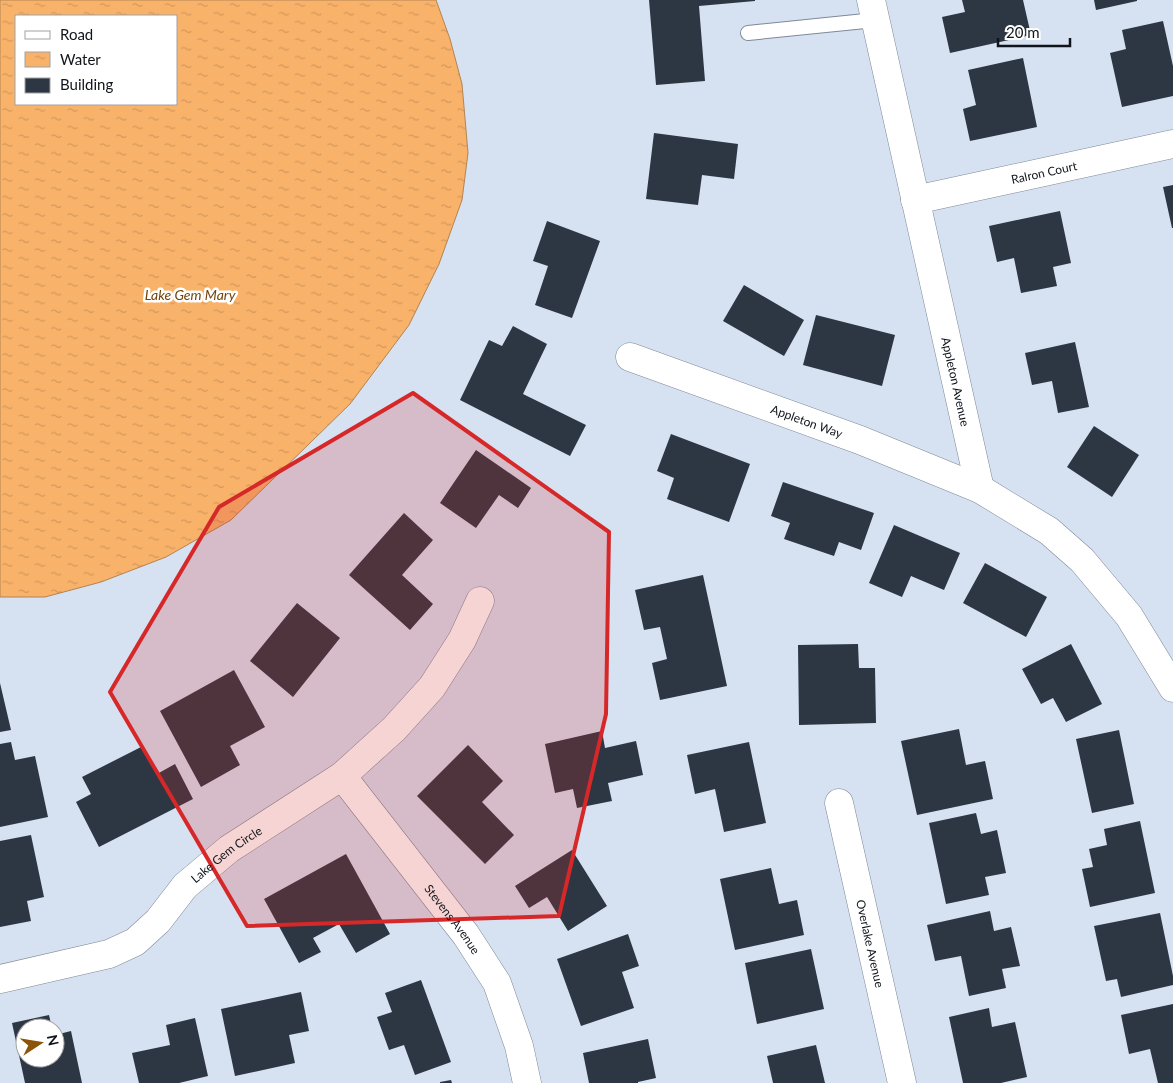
<svg xmlns="http://www.w3.org/2000/svg" width="1173" height="1083" viewBox="0 0 1173 1083" font-family="Lato,sans-serif">
	<style>
		.water { fill: url(#water-ripples); stroke: #b38352; fill-rule: evenodd }
		.building { fill: #2d3643 }
		.lines { fill: none; stroke-linecap: round; stroke-linejoin: round }
		.lane-casing { stroke: #7e8998; stroke-width: 16 }
		.street-casing { stroke: #7e8998; stroke-width: 29 }
		.lane { stroke: #fff; stroke-width: 14 }
		.street { stroke: #fff; stroke-width: 28 }
		.marked { fill: #d62828; fill-opacity: 0.2; stroke: #d62828; stroke-width: 4; stroke-linejoin: round }
		.labels { text-anchor: middle; dominant-baseline: central; stroke-width: 5; stroke-linejoin: round; paint-order: stroke }
		.street-label { font-size: 12px; fill: #11151b; stroke: #fff }
		.water-label { font-size: 14px; font-style: italic; fill: #71440b; stroke: #fff }
	</style>
	<defs>
		<pattern id="water-ripples" width="26" height="14" patternUnits="userSpaceOnUse" patternTransform="scale(1.25)"><rect width="26" height="14" fill="#f8b26a"/><path d="M2 4q2-2 4 0t4 0M15 11q2-2 4 0t4 0" fill="none" stroke="#d4985b"/></pattern>
	</defs>
	<rect width="100%" height="100%" fill="#d6e2f2"/>
	<path class="water" d="M0,0H436L450,39L462,84L468,153L462,200L439,264L409,325L350,404L231,520L166,557L101,582L45,597H0ZM16,16H176V104H16Z"/>
	<path class="building" d="M649,0H755V1L699,6L705,81L656,85Z
		M962,0H1023L1031,35L950,53L942,17L965,12Z
		M1094,0H1137V1L1096,10Z
		M1163,21L1173,66V96L1122,107L1110,53L1126,49L1122,30Z
		M1023,58L1037,127L970,141L963,109L976,105L968,70Z
		M654,133L738,144L734,179L702,175L698,205L646,199Z
		M1173,185V228H1172L1163,187Z
		M1060,211L1071,263L1053,267L1057,286L1021,293L1014,258L997,262L989,226Z
		M547,221L600,241L572,318L535,305L548,266L533,261Z
		M744,285L804,320L784,356L723,321Z
		M816,315L895,335L882,386L803,365Z
		M513,326L547,344L523,394L586,425L570,456L460,400L489,340L502,346Z
		M1075,342L1089,407L1058,413L1052,381L1032,385L1025,353Z
		M1094,426L1139,455L1112,497L1067,467Z
		M671,434L750,464L729,522L667,499L674,478L657,471Z
		M476,450L531,488L518,508L499,495L476,528L440,503Z
		M783,482L874,513L861,550L839,542L834,556L784,539L790,523L771,516Z
		M404,513L433,540L402,575L433,604L410,630L349,575Z
		M894,525L960,553L944,590L911,576L902,597L869,583Z
		M985,563L1047,597L1026,637L963,603Z
		M703,575L727,686L660,700L652,663L667,659L660,627L644,630L635,590Z
		M297,603L340,638L293,697L250,661Z
		M858,644L859,668H875L876,723L799,725L798,645Z
		M1071,644L1102,704L1066,722L1053,698L1041,704L1022,669Z
		M234,670L265,727L230,746L240,765L201,787L160,711Z
		M0,683L11,730L0,732Z
		M959,729L966,765L985,761L993,799L917,815L901,741Z
		M1119,730L1134,804L1092,813L1076,739Z
		M602,731L605,748L636,741L643,775L608,783L612,801L577,808L573,789L555,793L545,744Z
		M11,742L15,760L35,756L48,817L0,827V744Z
		M749,742L766,823L724,832L715,789L695,794L687,755Z
		M468,745L503,781L482,802L514,835L485,864L417,796Z
		M143,746L157,774L175,764L193,799L99,847L76,802L91,794L82,777Z
		M976,813L981,834L997,830L1006,873L985,877L989,895L946,904L929,823Z
		M1140,821L1155,893L1090,907L1082,869L1093,867L1089,849L1107,845L1104,829Z
		M31,835L44,897L27,901L31,921L0,927V841Z
		M572,850L607,906L568,931L547,897L529,908L515,886Z
		M346,854L390,934L356,953L339,924L313,938L321,952L299,963L264,899Z
		M771,868L779,904L797,900L804,935L735,950L720,879Z
		M990,911L994,931L1011,927L1020,966L1002,969L1006,988L969,996L961,956L935,961L927,925Z
		M1160,913L1173,976V985L1121,997L1117,979L1106,981L1094,926Z
		M628,934L639,966L622,972L634,1008L581,1026L557,959Z
		M811,949L824,1009L757,1024L745,963Z
		M421,980L451,1062L415,1075L404,1045L389,1050L377,1017L392,1012L385,993Z
		M301,992L309,1031L289,1035L295,1063L235,1076L221,1009Z
		M1173,1004V1083H1158L1150,1049L1129,1054L1121,1015Z
		M989,1008L992,1027L1015,1022L1027,1077L1001,1083H963L949,1017Z
		M49,1015L52,1028H25V1058H55V1035L71,1031L82,1083H25L12,1023Z
		M195,1018L208,1076L179,1083H139L132,1053L170,1045L166,1025Z
		M648,1039L656,1078L638,1082V1083H589L583,1053Z
		M816,1045L825,1083H773L767,1056Z
		M451,1080L452,1083H440V1082Z"/>
	<g class="lines">
		<g class="lane-casing">
			<path id="lane" d="M748,33L875,20"/>
		</g>
		<g class="street-casing">
			<g id="street">
				<path id="s1" d="M871,0L980,489"/>
				<path id="s2" d="M915,200L1173,144"/>
				<path id="s3" d="M630,357L860,440L980,489L1049,531L1082,560L1129,616L1173,688"/>
				<path id="s4" d="M342,776L466,935L497,983L519,1046L527,1083"/>
				<path id="s5" d="M839,803L902,1083"/>
				<path id="s6" d="M0,979L109,954L135,942L158,921L185,886L229,849L342,776L394,729L432,687L462,640L480,601"/>
			</g>
		</g>
		<use href="#lane" class="lane"/>
		<use href="#street" class="street"/>
	</g>
	<path class="marked" d="M413,393L609,532L606,714L559,916L247,926L110,692L219,507Z"/>
	<g class="labels">
		<g class="street-label">
			<text stroke="none"><textPath href="#s2" startOffset="132">Ralron Court</textPath></text>
			<text stroke="none"><textPath href="#s1" startOffset="391">Appleton Avenue</textPath></text>
			<text stroke="none"><textPath href="#s3" startOffset="188">Appleton Way</textPath></text>
			<text stroke="none"><textPath href="#s6" startOffset="268">Lake Gem Circle</textPath></text>
			<text stroke="none"><textPath href="#s4" startOffset="181">Stevens Avenue</textPath></text>
			<text stroke="none"><textPath href="#s5" startOffset="144">Overlake Avenue</textPath></text>
		</g>
		<g class="water-label">
			<text x="190" y="294">Lake Gem Mary</text>
		</g>
	</g>
	<rect x="15" y="15" width="162" height="90" fill="#ffffff" stroke="#a0a1a4"/>
	<rect x="25" y="31" width="25" height="8" fill="#ffffff" stroke="#a0a1a4"/>
	<text x="60" y="40" font-size="15" fill="#11151b">Road</text>
	<rect x="25" y="52" width="25" height="15" fill="url(#water-ripples)" stroke="#a0a1a4"/>
	<text x="60" y="65" font-size="15" fill="#11151b">Water</text>
	<rect x="25" y="78" width="25" height="15" fill="#2d3643" stroke="#a0a1a4"/>
	<text x="60" y="90" font-size="15" fill="#11151b">Building</text>
	<g transform="translate(40 1043) rotate(78)"><circle r="24" fill="#ffffff" stroke="#a0a1a4"/>
	<path d="M0-4L9 19L0 12L-9 19Z" fill="#8c5409"/>
	<text y="-8" font-size="14" font-weight="bold" text-anchor="middle" fill="#11151b">N</text>
	</g>
	<path d="M998 38v8h72v-8" fill="none" stroke="#11151b" stroke-width="2.5"/>
	<text x="1006" y="38" font-size="15" fill="#11151b" stroke="#ffffff" stroke-width="4" paint-order="stroke">20 m</text>
</svg>
